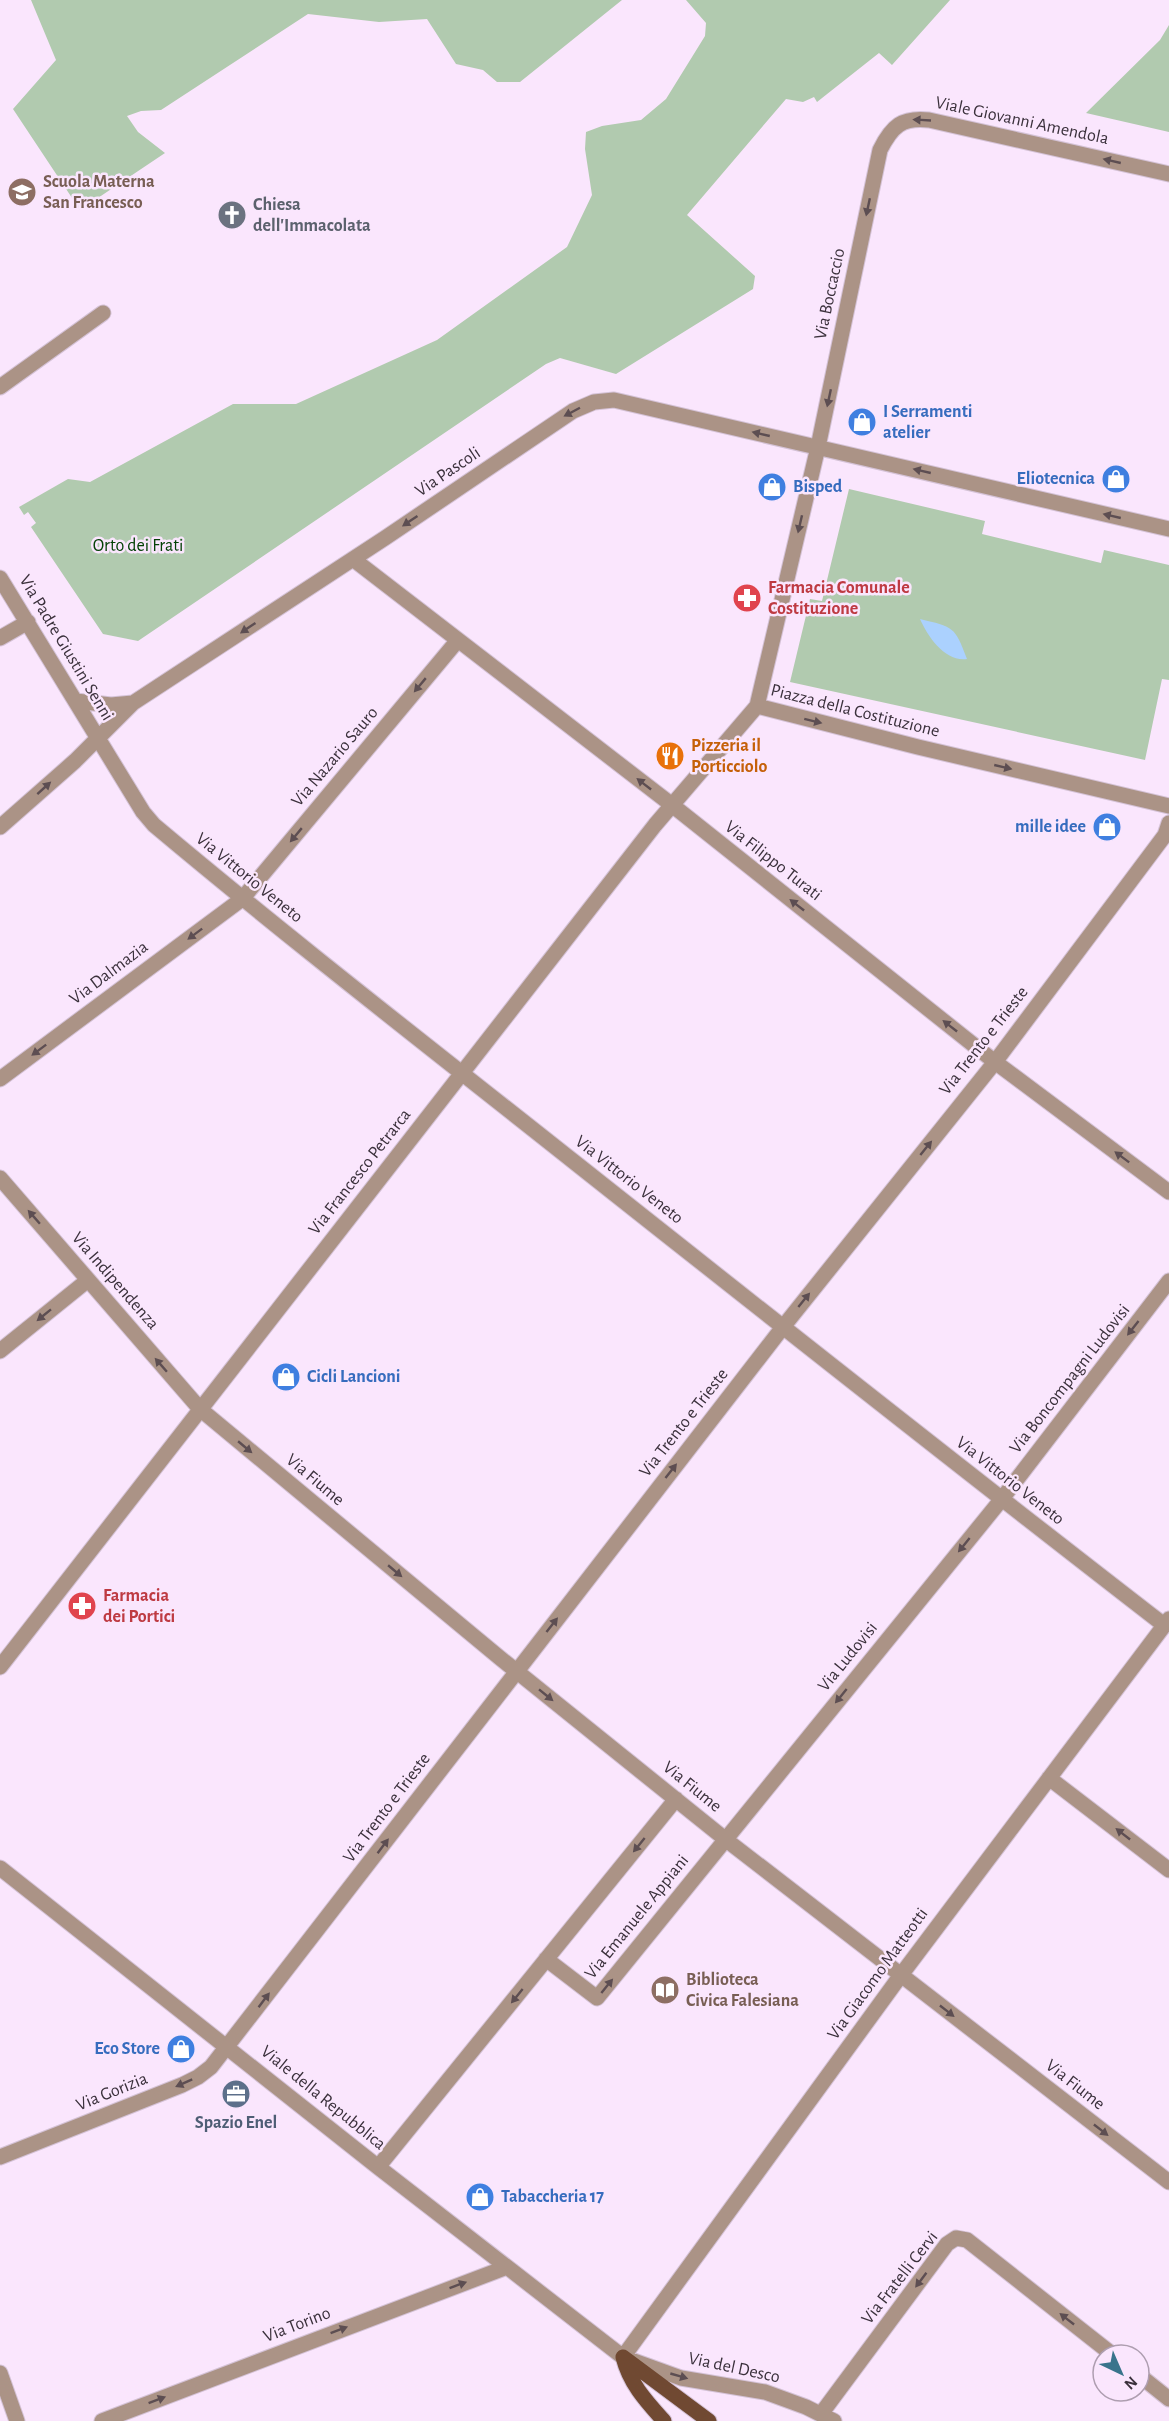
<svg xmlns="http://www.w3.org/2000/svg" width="1169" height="2421" viewBox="0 0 1169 2421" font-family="'Alegreya Sans',sans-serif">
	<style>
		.green { fill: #b1caaf }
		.water { fill: #abd1fe }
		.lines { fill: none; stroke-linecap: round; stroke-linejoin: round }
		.minor-casing { stroke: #d4c2d6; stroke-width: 17 }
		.major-casing { stroke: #d4c2d6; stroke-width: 17 }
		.minor { stroke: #ab9386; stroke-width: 15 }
		.major { stroke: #704932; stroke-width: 15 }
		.oneway { fill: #5d4e52 }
		.labels { text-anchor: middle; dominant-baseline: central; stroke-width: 5; stroke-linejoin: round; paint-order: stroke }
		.street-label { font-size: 18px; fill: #3b313c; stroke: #fae6fd }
		.education-label { font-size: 18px; font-weight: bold; fill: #785e54; stroke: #fae6fd; text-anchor: start }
		.worship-label { font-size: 18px; font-weight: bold; fill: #5b616d; stroke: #fae6fd; text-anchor: start }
		.shop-label { font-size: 18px; font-weight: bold; fill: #366cbe; stroke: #fae6fd; text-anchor: start }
		.park-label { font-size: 18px; fill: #034105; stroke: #fae6fd }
		.health-label { font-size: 18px; font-weight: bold; fill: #be3a42; stroke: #fae6fd; text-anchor: start }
		.food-label { font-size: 18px; font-weight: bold; fill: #c56008; stroke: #fae6fd; text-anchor: start }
		.service-label { font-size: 18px; font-weight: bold; fill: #4e5e75; stroke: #fae6fd }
	</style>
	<rect width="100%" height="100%" fill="#fae6fd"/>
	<path class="green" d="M31,0H622L520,82H497L483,70L456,64L427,19L379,22L308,14L161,110L141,111L127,116L138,132L165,153L80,210L13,109L56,60Z
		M686,0H950L892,65L879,53L817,102L814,97L803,102L786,99L687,215L755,276L753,289L616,374L560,358L546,364L138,641L103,634L31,527L36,523L28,512L24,515L19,507L68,479L90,482L233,404H296L437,340L567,247L592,195L585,149L586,132L602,126L641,120L666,99L705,36L706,23Z
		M1169,25V132L1086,113L1160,40Z
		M849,489L985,521L982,534L1101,563L1104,550L1169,565V680L1162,679L1145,760L790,682L810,599L822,601Z"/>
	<path class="water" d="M920,619C953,627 955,626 967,659C945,662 928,637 920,619Z"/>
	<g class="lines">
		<g class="minor-casing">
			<path id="minor" d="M0,387L103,313
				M353,559L672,805L995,1062L1169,1192
				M0,578L143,812L154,825C291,940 433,1050 573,1161C770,1317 966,1472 1164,1625
				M0,638L28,622
				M76,701L111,705L133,703
				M757,706L918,747L1169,806
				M0,827L75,761L133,703L385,538L573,411L594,402L614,400L1169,529
				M0,1079L242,899L458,640
				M0,1178L200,1409L500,1658L725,1839L1169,2182
				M0,1351L88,1280
				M0,1667L655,825L757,706L818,447L880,150C892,126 902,117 929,120L1169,174
				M1049,1778L1169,1870
				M0,1868L378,2167L623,2357L681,2378L765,2392L806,2407L834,2421
				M546,1959L597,1998L1001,1500L1169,1281
				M0,2157L182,2085L198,2077L211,2067L783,1327L995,1062L1165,835L1169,823
				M378,2167L676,1799
				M623,2357L901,1975L1169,1619
				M0,2373L17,2421
				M1139,2375L1169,2399
				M821,2414L947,2244L956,2238L967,2240L1113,2355
				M102,2421L507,2267"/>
		</g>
		<g class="major-casing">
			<path id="major" d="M623,2357L709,2421
				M623,2357C630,2384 646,2401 664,2421"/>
		</g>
		<use href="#minor" class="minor"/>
		<use href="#major" class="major"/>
	</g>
	<defs><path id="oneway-solid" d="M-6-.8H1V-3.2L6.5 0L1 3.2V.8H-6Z" transform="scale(1.5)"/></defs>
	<g class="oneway">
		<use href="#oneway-solid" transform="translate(922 120) rotate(-177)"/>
		<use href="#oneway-solid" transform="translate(1112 161) rotate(-167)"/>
		<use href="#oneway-solid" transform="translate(868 207) rotate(102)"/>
		<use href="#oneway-solid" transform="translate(829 398) rotate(102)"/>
		<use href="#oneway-solid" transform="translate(572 412) rotate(152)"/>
		<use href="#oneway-solid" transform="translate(761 434) rotate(-167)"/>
		<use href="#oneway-solid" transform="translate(922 471) rotate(-167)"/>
		<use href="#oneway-solid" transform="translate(1112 516) rotate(-167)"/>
		<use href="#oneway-solid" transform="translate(410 521) rotate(146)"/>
		<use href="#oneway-solid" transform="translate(800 524) rotate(103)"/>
		<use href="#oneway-solid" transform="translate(248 628) rotate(146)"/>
		<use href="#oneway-solid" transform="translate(420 685) rotate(130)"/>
		<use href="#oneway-solid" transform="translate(813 721) rotate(14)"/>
		<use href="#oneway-solid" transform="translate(1003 767) rotate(13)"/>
		<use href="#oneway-solid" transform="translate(644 784) rotate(-142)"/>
		<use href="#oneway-solid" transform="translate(44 788) rotate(-42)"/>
		<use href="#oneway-solid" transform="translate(296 835) rotate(130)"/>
		<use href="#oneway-solid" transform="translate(797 905) rotate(-142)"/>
		<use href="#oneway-solid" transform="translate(195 934) rotate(143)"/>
		<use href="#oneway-solid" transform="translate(950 1026) rotate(-142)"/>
		<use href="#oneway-solid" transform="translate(39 1050) rotate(143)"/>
		<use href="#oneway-solid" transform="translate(926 1148) rotate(-51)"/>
		<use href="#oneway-solid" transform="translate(1122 1157) rotate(-143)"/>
		<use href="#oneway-solid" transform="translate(34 1217) rotate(-131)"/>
		<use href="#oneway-solid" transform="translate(804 1300) rotate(-51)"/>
		<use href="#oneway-solid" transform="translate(44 1315) rotate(141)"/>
		<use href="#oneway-solid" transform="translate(1133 1328) rotate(128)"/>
		<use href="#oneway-solid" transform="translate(161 1365) rotate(-131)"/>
		<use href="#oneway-solid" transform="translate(245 1447) rotate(40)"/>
		<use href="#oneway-solid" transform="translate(671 1471) rotate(-52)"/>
		<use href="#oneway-solid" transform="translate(964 1545) rotate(129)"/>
		<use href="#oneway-solid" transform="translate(395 1571) rotate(40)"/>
		<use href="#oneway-solid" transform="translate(552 1625) rotate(-52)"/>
		<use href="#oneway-solid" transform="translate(546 1695) rotate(39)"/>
		<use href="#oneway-solid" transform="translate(841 1696) rotate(129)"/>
		<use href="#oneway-solid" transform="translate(1123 1834) rotate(-142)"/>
		<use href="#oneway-solid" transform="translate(639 1845) rotate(129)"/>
		<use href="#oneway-solid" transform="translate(383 1846) rotate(-53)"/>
		<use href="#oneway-solid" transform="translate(607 1986) rotate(-51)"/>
		<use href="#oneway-solid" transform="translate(517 1996) rotate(129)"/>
		<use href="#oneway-solid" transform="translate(264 2000) rotate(-53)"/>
		<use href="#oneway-solid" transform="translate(947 2011) rotate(38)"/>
		<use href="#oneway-solid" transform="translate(184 2083) rotate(156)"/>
		<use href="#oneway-solid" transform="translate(1101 2130) rotate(38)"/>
		<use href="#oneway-solid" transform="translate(921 2280) rotate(127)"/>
		<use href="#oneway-solid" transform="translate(458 2285) rotate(-20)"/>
		<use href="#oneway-solid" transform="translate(1067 2319) rotate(-142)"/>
		<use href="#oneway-solid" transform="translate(339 2330) rotate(-21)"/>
		<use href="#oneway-solid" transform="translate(679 2376) rotate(16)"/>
		<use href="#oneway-solid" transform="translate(157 2400) rotate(-21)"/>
	</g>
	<defs>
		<g id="school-disc" transform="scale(1.5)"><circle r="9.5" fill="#8d6e63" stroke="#fae6fd"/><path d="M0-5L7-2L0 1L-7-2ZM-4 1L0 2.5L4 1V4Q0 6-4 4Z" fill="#fff"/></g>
		<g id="church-disc" transform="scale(1.5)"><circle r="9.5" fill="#6b7280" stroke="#fae6fd"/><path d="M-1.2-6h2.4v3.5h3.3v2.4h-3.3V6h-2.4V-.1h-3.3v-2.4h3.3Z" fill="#fff"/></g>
		<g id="shop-disc" transform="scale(1.5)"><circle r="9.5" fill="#3f7fe0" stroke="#fae6fd"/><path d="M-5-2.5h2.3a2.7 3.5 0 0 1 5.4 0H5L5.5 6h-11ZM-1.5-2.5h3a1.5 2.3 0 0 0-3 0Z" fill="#fff"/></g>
		<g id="pharmacy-disc" transform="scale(1.5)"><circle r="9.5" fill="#e0444e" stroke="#fae6fd"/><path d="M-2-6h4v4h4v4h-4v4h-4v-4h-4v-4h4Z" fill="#fff"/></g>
		<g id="restaurant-disc" transform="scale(1.5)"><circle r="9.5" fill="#e8710a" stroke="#fae6fd"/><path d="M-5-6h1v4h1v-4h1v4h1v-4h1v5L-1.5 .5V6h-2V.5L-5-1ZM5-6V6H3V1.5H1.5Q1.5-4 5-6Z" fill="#fff"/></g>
		<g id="library-disc" transform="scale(1.5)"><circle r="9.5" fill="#8d6e63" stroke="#fae6fd"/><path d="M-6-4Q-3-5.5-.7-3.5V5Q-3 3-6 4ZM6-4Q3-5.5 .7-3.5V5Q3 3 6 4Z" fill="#fff"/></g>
		<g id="office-disc" transform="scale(1.5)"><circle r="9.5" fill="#5c6f8a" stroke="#fae6fd"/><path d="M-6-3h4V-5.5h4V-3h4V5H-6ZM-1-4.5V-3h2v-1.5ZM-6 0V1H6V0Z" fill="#fff"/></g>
	</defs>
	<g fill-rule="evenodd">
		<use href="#school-disc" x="22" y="192"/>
		<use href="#church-disc" x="232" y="215"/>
		<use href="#shop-disc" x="862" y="422"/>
		<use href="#shop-disc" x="1116" y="479"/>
		<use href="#shop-disc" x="772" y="487"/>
		<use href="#pharmacy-disc" x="747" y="598"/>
		<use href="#restaurant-disc" x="670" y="756"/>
		<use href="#shop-disc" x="1107" y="827"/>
		<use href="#shop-disc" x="286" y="1377"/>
		<use href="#pharmacy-disc" x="82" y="1606"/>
		<use href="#library-disc" x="665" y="1990"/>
		<use href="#shop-disc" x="181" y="2049"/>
		<use href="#office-disc" x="236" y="2094"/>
		<use href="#shop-disc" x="480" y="2197"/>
	</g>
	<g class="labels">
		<g class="street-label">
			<text transform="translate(1022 121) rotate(12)">Viale Giovanni Amendola</text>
			<text transform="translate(830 294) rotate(-78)">Via Boccaccio</text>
			<text transform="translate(448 472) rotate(-34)">Via Pascoli</text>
			<text transform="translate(66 648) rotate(59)">Via Padre Giustini Senni</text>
			<text transform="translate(855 711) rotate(14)">Piazza della Costituzione</text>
			<text transform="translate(335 757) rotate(-50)">Via Nazario Sauro</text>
			<text transform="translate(773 861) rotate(38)">Via Filippo Turati</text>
			<text transform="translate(249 878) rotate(39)">Via Vittorio Veneto</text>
			<text transform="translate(109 973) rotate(-37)">Via Dalmazia</text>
			<text transform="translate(984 1041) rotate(-52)">Via Trento e Trieste</text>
			<text transform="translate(360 1172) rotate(-52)">Via Francesco Petrarca</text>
			<text transform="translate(629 1180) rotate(38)">Via Vittorio Veneto</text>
			<text transform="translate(115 1281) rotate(49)">Via Indipendenza</text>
			<text transform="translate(1070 1379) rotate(-52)">Via Boncompagni Ludovisi</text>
			<text transform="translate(684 1423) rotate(-52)">Via Trento e Trieste</text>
			<text transform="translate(315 1480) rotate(40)">Via Fiume</text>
			<text transform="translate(1010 1481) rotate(38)">Via Vittorio Veneto</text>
			<text transform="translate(848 1657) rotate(-51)">Via Ludovisi</text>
			<text transform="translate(692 1787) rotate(39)">Via Fiume</text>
			<text transform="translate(387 1808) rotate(-53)">Via Trento e Trieste</text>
			<text transform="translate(637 1917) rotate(-51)">Via Emanuele Appiani</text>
			<text transform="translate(878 1974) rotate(-54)">Via Giacomo Matteotti</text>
			<text transform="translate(1075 2085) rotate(38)">Via Fiume</text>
			<text transform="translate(112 2092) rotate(-22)">Via Gorizia</text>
			<text transform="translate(323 2098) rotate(39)">Viale della Repubblica</text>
			<text transform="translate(900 2278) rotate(-52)">Via Fratelli Cervi</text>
			<text transform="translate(297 2325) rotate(-21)">Via Torino</text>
			<text transform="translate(734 2368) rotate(12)">Via del Desco</text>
		</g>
		<g class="education-label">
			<text x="43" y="182">Scuola Materna<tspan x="43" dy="21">San Francesco</tspan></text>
			<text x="686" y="1980">Biblioteca<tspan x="686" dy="21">Civica Falesiana</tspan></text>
		</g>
		<g class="worship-label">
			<text x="253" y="205">Chiesa<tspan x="253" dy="21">dell'Immacolata</tspan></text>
		</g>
		<g class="shop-label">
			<text x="883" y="412">I Serramenti<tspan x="883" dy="21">atelier</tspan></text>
			<text x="1095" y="479" text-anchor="end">Eliotecnica</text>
			<text x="793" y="487">Bisped</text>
			<text x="1086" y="827" text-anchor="end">mille idee</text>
			<text x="307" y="1377">Cicli Lancioni</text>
			<text x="160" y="2049" text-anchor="end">Eco Store</text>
			<text x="501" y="2197">Tabaccheria 17</text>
		</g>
		<g class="park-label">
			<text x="138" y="546">Orto dei Frati</text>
		</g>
		<g class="health-label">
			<text x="768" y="588">Farmacia Comunale<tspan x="768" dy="21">Costituzione</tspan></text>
			<text x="103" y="1596">Farmacia<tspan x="103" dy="21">dei Portici</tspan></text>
		</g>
		<g class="food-label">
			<text x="691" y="746">Pizzeria il<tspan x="691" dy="21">Porticciolo</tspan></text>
		</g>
		<g class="service-label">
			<text x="236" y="2123">Spazio Enel</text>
		</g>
	</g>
	<g transform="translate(1121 2373) rotate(136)"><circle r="28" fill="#fae6fd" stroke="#ae9eb0" stroke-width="1.5"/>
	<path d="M0-4.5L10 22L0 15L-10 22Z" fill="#39748c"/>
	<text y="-9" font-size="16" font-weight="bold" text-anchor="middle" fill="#3b313c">N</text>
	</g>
</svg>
